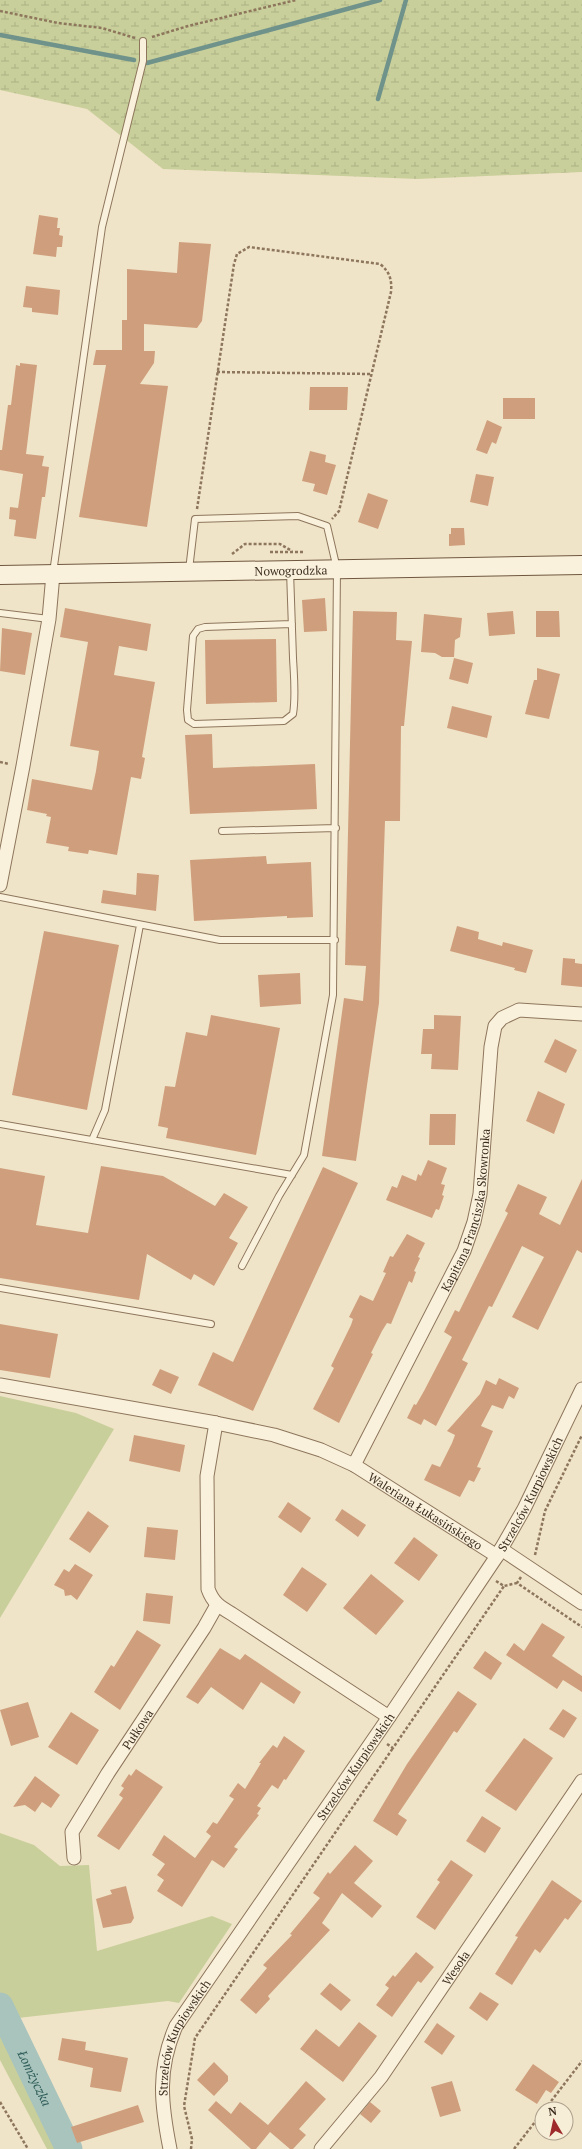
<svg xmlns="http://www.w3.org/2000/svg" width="582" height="2149" viewBox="0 0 582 2149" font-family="'PT Serif',serif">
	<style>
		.green { fill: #c9cf9b }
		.wetland { fill: url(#wetland-marsh) }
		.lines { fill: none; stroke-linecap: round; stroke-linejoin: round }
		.stream { stroke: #6f938a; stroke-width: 4.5 }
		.river { stroke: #a9c4bc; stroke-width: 27 }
		.building { fill: #cf9f7d }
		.service-casing { stroke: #8d765c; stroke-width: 8 }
		.minor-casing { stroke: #8d765c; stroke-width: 15 }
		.secondary-casing { stroke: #6f573f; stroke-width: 20 }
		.path { stroke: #8d765c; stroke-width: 2.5; stroke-dasharray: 3 2; stroke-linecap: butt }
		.service { stroke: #faf1dc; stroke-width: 6 }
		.minor { stroke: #faf1dc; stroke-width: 13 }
		.secondary { stroke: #faf1dc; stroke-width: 18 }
		.labels { text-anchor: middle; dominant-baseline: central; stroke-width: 4; stroke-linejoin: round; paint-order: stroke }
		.street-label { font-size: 12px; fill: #3d2e20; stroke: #f7eed8 }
		.water-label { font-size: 13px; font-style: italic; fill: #2f5d5a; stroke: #f7eed8 }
	</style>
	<defs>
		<pattern id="wetland-marsh" width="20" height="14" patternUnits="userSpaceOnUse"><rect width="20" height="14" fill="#c9cf9b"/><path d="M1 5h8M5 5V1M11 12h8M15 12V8" fill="none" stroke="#aeb285"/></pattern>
	</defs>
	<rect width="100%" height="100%" fill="#f0e4c8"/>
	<path class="green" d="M0,1396L76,1413L114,1429L0,1618Z
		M0,1833L34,1845L60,1866L89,1865L97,1951L212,1916L232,1924L179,2003L168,2001L18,2018L81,2149H47L0,2060Z"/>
	<path class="wetland" d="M0,0H582V172L417,179L163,169L87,109L0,90Z"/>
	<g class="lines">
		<path class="stream" d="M0,35L134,60
			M147,63L380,0
			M378,99L406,0"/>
		<path class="river" id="s1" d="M0,2006L69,2149"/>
	</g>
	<path class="building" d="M39,215L58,218L57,228H60L59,235L63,236L62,247H57L56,257L33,254Z
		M179,242L211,244L202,321L197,328L144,324V351H155L154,363L140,384L168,386L147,527L79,517L106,365H93L96,350H122V320H127V269L177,273Z
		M26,286L60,290L58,315L32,312V308L23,307Z
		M20,363L37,365L26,454L44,456L42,466L49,467L45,497H42L36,539L14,536L16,520L9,519L10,507L18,508L23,474L0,470V450H2L8,405H11L16,365L20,366Z
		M310,387H348L347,410H309Z
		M503,398H535V419H503Z
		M487,420L502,427L496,444L492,442L487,454L476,450Z
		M310,451L326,455L325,462L336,465L327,495L313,491L315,484L302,481Z
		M476,474L494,477L488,506L470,502Z
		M368,493L388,500L378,529L358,522Z
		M451,528H464L465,545L449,546V534H451Z
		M325,598L327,631L304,632L302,600Z
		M65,608L151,624L147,651L119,646L114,675L155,682L142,757L145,758L141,779L131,777L117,855L89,850L88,854L68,851L69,847L46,843L51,817L46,816L47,814L27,810L32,779L92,790L96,771L99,751L70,746L88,642L60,637Z
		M353,611L397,612L396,640L412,641L404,726H401L400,821H385L379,1003L356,1161L322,1156L344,998L363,1001L366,966L345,965Z
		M513,611L515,634L489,636L487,613Z
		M536,611H559L560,637H536Z
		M424,614L462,618L460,637L455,640L454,657H442L435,653L421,652Z
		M2,628L32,633L25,675L0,671Z
		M276,639L277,702L206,704L205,640Z
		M454,658L473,663L468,684L449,679Z
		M537,668L560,674L549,719L525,714L534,680H537Z
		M452,706L492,716L487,738L447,728Z
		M212,734L213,768L315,764L317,809L190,814L185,735Z
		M266,856L267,864L311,862L313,917L287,918V916L194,921L190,860Z
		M137,873L159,875L156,911L101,903L103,890L136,895Z
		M457,926L479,932L478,939L502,946L503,942L533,950L526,973L514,970L515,968L450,951Z
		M44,931L119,945L87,1110L12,1095Z
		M563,958L575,959V963L582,964V987L561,985Z
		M300,973L301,1004L260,1007L258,975Z
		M211,1015L280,1028L256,1155L166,1138L168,1128L158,1126L165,1086L175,1087L186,1032L207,1036Z
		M434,1015L461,1016L458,1070L431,1069L432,1054H421L423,1029H434Z
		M555,1039L577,1050L566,1073L544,1062Z
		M538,1091L565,1104L554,1134L526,1121Z
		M430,1114H456L455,1145H429Z
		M428,1160L447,1168L441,1184L445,1185L442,1195L444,1196L439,1210L436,1209L432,1218L386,1200L392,1186L397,1188L402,1175L416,1181L418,1174L421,1176Z
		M101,1166L163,1176L215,1206L224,1193L248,1207L229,1238L238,1243L214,1286L194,1274L191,1280L147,1254L139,1300L0,1278V1168L45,1176L36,1225L88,1233Z
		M323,1167L358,1183L253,1411L198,1385L213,1352L233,1362Z
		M582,1179V1253L577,1250L538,1330L512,1317L544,1257L522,1246L492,1307L489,1306L462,1360L468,1363L436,1426L424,1419L421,1425L407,1418L414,1404L416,1405L424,1391L452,1337L444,1332L455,1310L459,1312L508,1213L505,1211L518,1184L547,1197L539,1214L560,1225Z
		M407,1234L425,1243L418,1257L420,1258L414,1271L416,1272L412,1283L409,1281L391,1324L387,1323L382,1331L371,1353L373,1354L339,1423L313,1409L334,1368L331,1366L351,1325L353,1319L349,1317L360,1295L373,1301L386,1273L383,1272L390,1256L393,1257Z
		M0,1324L58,1334L50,1378L0,1370Z
		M160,1369L179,1377L171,1394L152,1385Z
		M499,1378L519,1388L514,1399L509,1396L503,1409L492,1405L481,1426L493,1431L477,1467L481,1468L474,1482L469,1480L460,1497L424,1480L432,1464L440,1467L452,1443L455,1435L447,1431L480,1394L486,1380L496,1385Z
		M134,1435L185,1445L180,1472L129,1461Z
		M288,1502L311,1518L301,1533L278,1517Z
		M342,1509L366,1525L358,1537L335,1520Z
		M88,1511L109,1526L90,1553L69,1539Z
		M147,1527L178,1530L175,1560L144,1557Z
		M414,1537L438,1555L419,1581L394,1563Z
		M75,1564L93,1575L77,1600L71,1595L65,1596L64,1590L54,1585L64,1569L69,1572Z
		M302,1567L327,1584L307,1612L283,1595Z
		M371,1574L404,1601L376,1635L343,1608Z
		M146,1593L173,1596L170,1624L143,1621Z
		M542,1623L565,1637L552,1656L582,1676V1692L563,1680L557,1689L506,1655L514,1643L524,1651Z
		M137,1630L161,1645L120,1710L94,1692L111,1665L114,1667Z
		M220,1648L240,1660L245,1654L301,1692L294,1704L261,1682L243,1710L211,1687L198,1704L186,1697Z
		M485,1651L502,1663L491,1680L473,1668Z
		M458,1691L477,1704L457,1733L454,1731L398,1814L407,1820L397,1836L373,1821L407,1764Z
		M28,1702L39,1737L11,1746L0,1710Z
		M563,1709L577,1718L564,1738L549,1729Z
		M71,1712L99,1730L77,1765L48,1747Z
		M284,1736L305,1751L286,1780L284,1779L278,1789L272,1785L257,1806L261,1808L257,1814L259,1815L234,1847L238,1849L224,1868L212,1860L182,1907L157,1891L164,1880L157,1875L165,1864L152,1855L164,1835L195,1858L211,1836L206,1832L213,1822L217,1824L234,1799L229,1796L238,1783L245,1789L261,1763H259L273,1745L277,1748Z
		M524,1738L553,1758L516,1811L485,1791Z
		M136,1769L163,1787L119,1850L97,1836L123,1798L119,1795L124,1788L121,1786L129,1774L131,1776Z
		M35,1776L60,1795L51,1808L42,1802L35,1812L25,1805L13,1807Z
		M482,1816L501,1828L485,1853L466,1841Z
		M355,1845L373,1861L354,1883L382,1906L372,1918L342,1893L322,1923L330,1930L268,1996L270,1999L256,2014L240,2000L267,1968L263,1965L292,1935L290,1934L320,1898L313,1893L328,1872L330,1874Z
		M451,1860L473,1875L435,1930L416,1917L440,1882L437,1880Z
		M552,1880L582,1901L568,1920L565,1918L540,1953L535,1949L512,1985L495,1974L518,1937L515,1936Z
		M126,1886L134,1918L131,1923L103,1928L96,1899L112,1894L110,1890Z
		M416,1952L434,1967L421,1983L418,1981L392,2017L376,2005L389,1988L385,1985L393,1975L395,1977Z
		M330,1983L351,2000L341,2011L320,1994Z
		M480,1992L499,2004L487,2021L469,2008Z
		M359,2022L377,2036L343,2082L300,2049L316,2029L339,2047Z
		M437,2023L455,2036L442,2055L424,2042Z
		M62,2038L86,2042L85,2050L128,2058L121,2092L90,2087L93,2068L58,2060Z
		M214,2062L228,2076V2081L214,2096L197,2080Z
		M533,2064L559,2082L551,2093L546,2090L537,2104L515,2090Z
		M306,2081L326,2099L299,2129L306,2135L293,2149H290L270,2132L256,2149H251L208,2110L216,2101L231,2114L240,2102L268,2125Z
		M452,2081L461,2111L440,2117L431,2087Z
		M370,2102L381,2111L371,2123L360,2114Z
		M138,2105L144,2122L77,2143L71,2127Z"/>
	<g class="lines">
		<g class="service-casing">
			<path id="service" d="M189,570L195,519L298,516L327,526L337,569L333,995L304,1155L279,1196L242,1266
				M290,571C291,600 292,629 293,658C294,677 296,696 293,714L284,721L194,724L188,720L187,710L193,636L198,629L205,627L292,624
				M53,573L102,227L143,61V41
				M0,613L49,619
				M222,831L336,828
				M0,897L220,940H335
				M0,1124L292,1175
				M92,1140L105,1110L140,925
				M0,1288L211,1324"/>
		</g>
		<g class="minor-casing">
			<g id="minor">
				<path d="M0,885L23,766L49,619L53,574"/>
				<path id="s2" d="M0,1385L216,1423L274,1435L321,1450L354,1465L497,1556"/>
				<path d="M216,1423L207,1476L208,1589C213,1603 220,1607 232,1614L389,1717"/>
				<path id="s3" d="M354,1465L464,1251L474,1222L480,1194L491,1047L495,1026L502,1018L519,1010L582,1014"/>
				<path d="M501,1549L582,1603"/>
				<path id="s4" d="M74,1858L72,1832L108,1773L204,1628L217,1605"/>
				<path id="s5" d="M170,2149C161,2104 157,2069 176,2026L389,1717L497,1556L524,1509L582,1389"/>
				<path id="s6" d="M321,2149L381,2077L582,1781"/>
			</g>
		</g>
		<g class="secondary-casing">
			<g id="secondary">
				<path id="s7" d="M0,575L582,565"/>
			</g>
		</g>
		<path class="path" d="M0,11L58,23L102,28L135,38
			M152,37L188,26L296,0
			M217,372L371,374
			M197,509L234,264L237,254L249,247L380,264C390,272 392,280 391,292L339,511L332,519
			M270,552H303
			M232,554L245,544H280L292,551
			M0,762L9,764
			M535,1555L545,1511L582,1435
			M521,1577L517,1583L582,1627
			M496,1581L504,1586L517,1583
			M387,1744L393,1748L504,1586
			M0,2102L28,2149
			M545,2109L582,2061
			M191,2149L192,2139L184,2106L195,2038L393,1748
			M514,2149L542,2113"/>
		<use href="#service" class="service"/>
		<use href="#minor" class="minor"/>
		<use href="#secondary" class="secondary"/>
	</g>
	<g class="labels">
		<g class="street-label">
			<text stroke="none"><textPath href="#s7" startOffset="291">Nowogrodzka</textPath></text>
			<text stroke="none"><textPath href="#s3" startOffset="281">Kapitana Franciszka Skowronka</textPath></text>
			<text stroke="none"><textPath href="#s5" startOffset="765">Strzelców Kurpiowskich</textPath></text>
			<text stroke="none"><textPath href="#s2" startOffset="449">Waleriana Łukasińskiego</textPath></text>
			<text stroke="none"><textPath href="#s4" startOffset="148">Pułkowa</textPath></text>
			<text stroke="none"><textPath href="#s5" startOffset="441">Strzelców Kurpiowskich</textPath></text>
			<text stroke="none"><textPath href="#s6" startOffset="226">Wesoła</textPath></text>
			<text stroke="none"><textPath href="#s5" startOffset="117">Strzelców Kurpiowskich</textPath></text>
		</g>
		<g class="water-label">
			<text stroke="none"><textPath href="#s1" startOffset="80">Łomżyczka</textPath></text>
		</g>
	</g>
	<g transform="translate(554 2121) rotate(351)"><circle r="19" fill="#f7eed8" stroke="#ada18e"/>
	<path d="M0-3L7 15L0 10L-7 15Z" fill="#9e2a2b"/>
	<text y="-6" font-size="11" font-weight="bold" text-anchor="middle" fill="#3d2e20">N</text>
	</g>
</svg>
